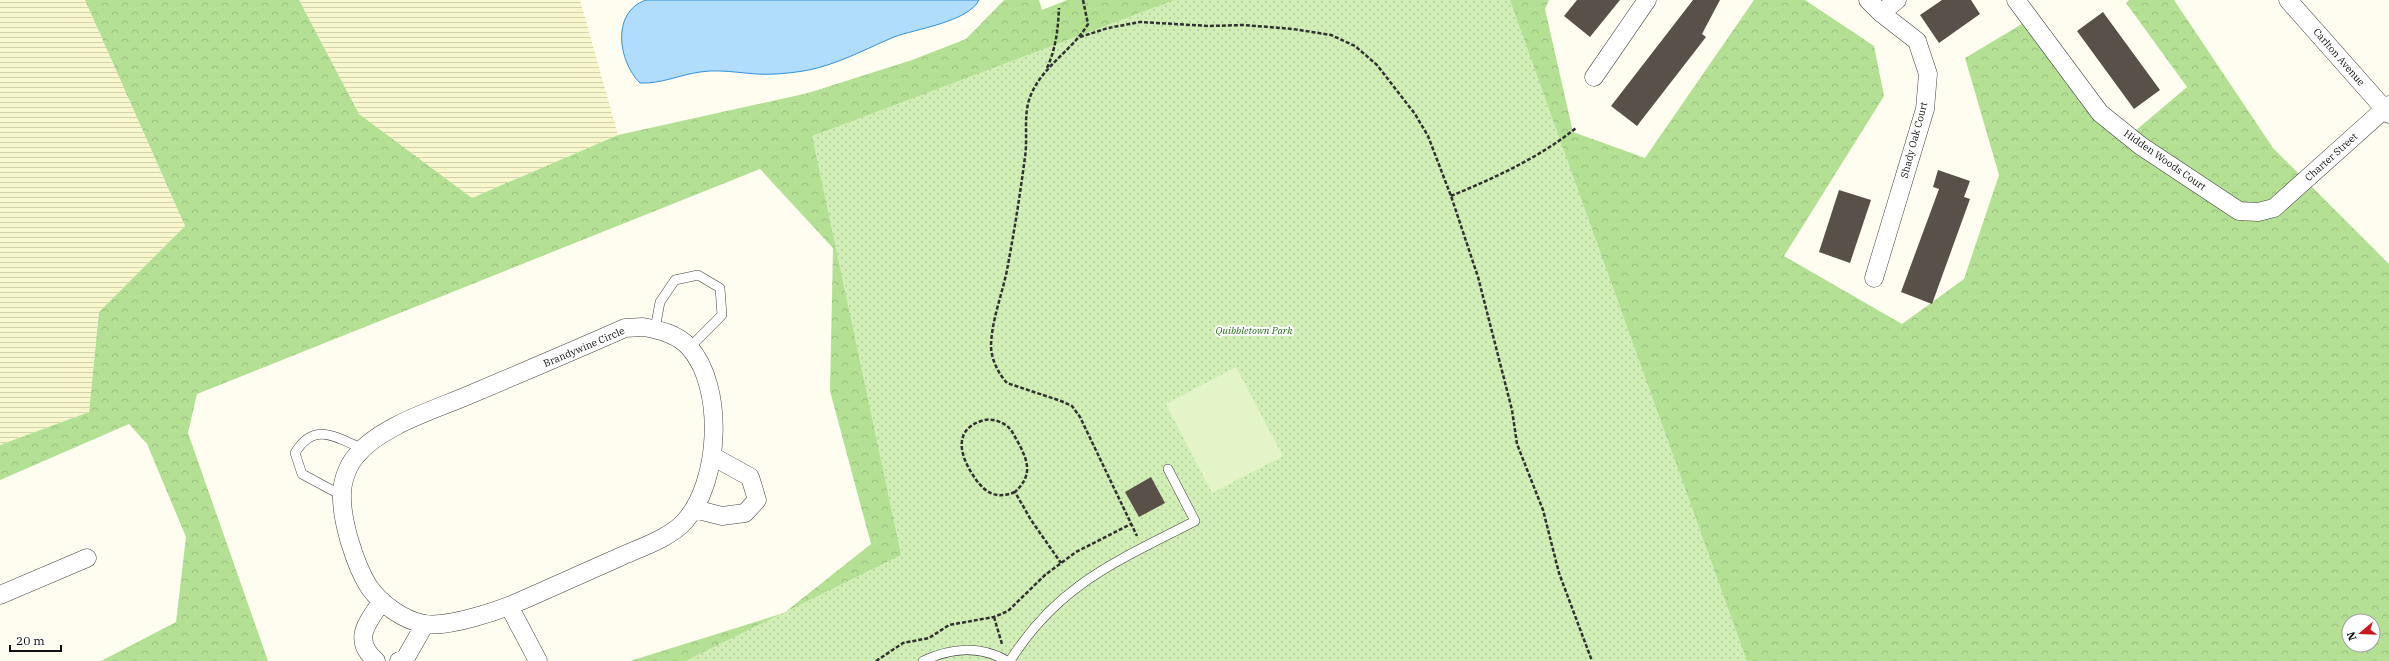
<svg xmlns="http://www.w3.org/2000/svg" width="2389" height="661" viewBox="0 0 2389 661" font-family="'IBM Plex Serif',serif">
	<style>
		.farmland { fill: url(#farmland-rules) }
		.forest { fill: url(#forest-crowns); fill-rule: evenodd }
		.park { fill: url(#park-dots) }
		.pitch { fill: #e4f4c9 }
		.water { fill: #b0ddfc; stroke: #3090d9 }
		.building { fill: #59504a }
		.lines { fill: none; stroke-linecap: round; stroke-linejoin: round }
		.lane-casing { stroke: #424242; stroke-width: 10 }
		.street-casing { stroke: #424242; stroke-width: 19 }
		.path { stroke: #313131; stroke-width: 2.5; stroke-dasharray: 4 2; stroke-linecap: butt }
		.lane { stroke: #fff; stroke-width: 9 }
		.street { stroke: #fff; stroke-width: 18 }
		.labels { text-anchor: middle; dominant-baseline: central; stroke-width: 4; stroke-linejoin: round; paint-order: stroke }
		.street-label { font-size: 10px; fill: #0f0f0f; stroke: #fff }
		.park-label { font-size: 10px; font-style: italic; fill: #276d18; stroke: #fff }
	</style>
	<defs>
		<pattern id="farmland-rules" width="6" height="5" patternUnits="userSpaceOnUse"><rect width="6" height="5" fill="#f8f6cd"/><path d="M0 2.5h6" fill="none" stroke="#d3d2af"/></pattern>
		<pattern id="forest-crowns" width="20" height="18" patternUnits="userSpaceOnUse"><rect width="20" height="18" fill="#b4e094"/><path d="M2 6a3 3 0 1 1 6 0M12 15a3 3 0 1 1 6 0" fill="none" stroke="#9abf7e"/></pattern>
		<pattern id="park-dots" width="8" height="8" patternUnits="userSpaceOnUse"><rect width="8" height="8" fill="#d1eeb6"/><path d="M2 2h.1M6 6h.1" fill="none" stroke="#b2cb9b" stroke-width="1.8" stroke-linecap="round"/></pattern>
	</defs>
	<rect width="100%" height="100%" fill="#fffdf0"/>
	<path class="farmland" d="M0,0H85L185,226L99,312L89,412L0,445Z
		M299,0H580L618,135L472,198L359,114Z"/>
	<path class="forest" d="M85,0H299L359,114L472,198L618,135L808,93L912,60L966,39L1004,0H1039L1042,10L1067,0H1549L1545,9L1573,132L1645,158L1754,0H1805L1874,46L1884,96L1784,256L1902,324L1964,279L1999,175L1965,58L2032,18L2128,137L2187,87L2126,3L2129,0H2174L2273,148L2389,264V661H1485L938,501L878,661H630L784,613L871,544L830,391L833,248L760,169L197,394L188,433L268,661H101L176,622L186,537L147,444L129,424L0,480V445L89,412L99,312L185,226ZM2349,621H2373V645H2349Z"/>
	<path class="park" d="M1174,0H1510L1747,661H685L901,555L812,136Z"/>
	<path class="pitch" d="M1236,367L1283,456L1212,493L1166,404Z"/>
	<path class="water" d="M646,0H979C968,22 915,29 894,37C870,47 848,59 824,66C809,71 791,73 776,74C750,76 725,68 700,72C679,75 661,84 640,83C618,61 611,12 646,0Z"/>
	<path class="building" d="M1577,0H1620L1590,37L1564,16Z
		M1693,0H1720L1702,34L1706,37L1637,126L1611,106Z
		M1942,0H1971L1980,14L1939,43L1920,15Z
		M2103,12L2160,90L2134,109L2077,31Z
		M1938,170L1970,181L1964,197L1970,199L1932,304L1901,292L1939,189L1933,187Z
		M1839,190L1871,200L1850,263L1819,252Z
		M1151,477L1165,503L1139,517L1125,492Z"/>
	<g class="lines">
		<g class="lane-casing">
			<path id="lane" d="M655,329L660,302L675,280L698,275L720,288L722,315L689,348
				M341,495L302,474L295,453C314,421 336,437 363,449
				M923,661C950,648 980,645 1007,661
				M1010,661C1058,584 1118,561 1195,521L1168,469"/>
		</g>
		<g class="street-casing">
			<path id="street" d="M1868,0L1881,13L1917,41L1928,74L1925,109L1874,278
				M2016,0L2100,113L2141,146L2239,211L2258,212L2274,208L2389,105
				M2288,0L2389,114
				M1881,13L1897,0
				M1594,77L1647,0
				M643,327C660,330 677,334 689,347C725,387 720,482 685,521C670,538 642,547 622,556C589,571 556,585 523,600C501,610 448,628 424,624C403,620 381,604 369,587C355,565 341,520 342,494C342,481 348,465 356,456C380,426 434,410 469,395C521,373 573,351 625,328Z
				M694,509L722,516L745,513L757,500L750,477L712,456
				M0,595L87,558
				M509,606L538,661
				M376,661C351,639 368,622 382,601
				M399,661L405,659L425,624"/>
		</g>
		<path class="path" d="M1083,0L1088,24C1072,51 1042,66 1030,97C1023,116 1028,137 1025,157C1020,195 1014,233 1007,270C1002,295 992,319 991,345C991,359 998,373 1007,383L1061,401L1072,406L1080,417L1137,536
			M1080,37L1108,28L1140,22L1209,26L1244,25L1293,29L1331,35L1355,46L1377,65L1415,114L1428,136L1451,196L1478,277L1512,410L1517,444L1543,510L1559,573L1592,661
			M1047,68C1056,48 1058,29 1059,8
			M1451,196C1494,178 1539,158 1576,128
			M1015,492C993,501 982,490 971,472C960,454 954,430 981,421C989,418 999,420 1007,426C1012,430 1015,437 1019,444C1029,463 1032,476 1015,492L1031,520L1061,563
			M994,617L1002,644
			M876,661L903,643L929,638L949,625L994,617L1008,611L1045,575L1076,552L1131,524"/>
		<use href="#lane" class="lane"/>
		<use href="#street" class="street"/>
	</g>
	<g class="labels">
		<g class="street-label">
			<text transform="translate(2339 57) rotate(49)">Carlton Avenue</text>
			<text transform="translate(1914 140) rotate(-75)">Shady Oak Court</text>
			<text transform="translate(2331 157) rotate(-42)">Charter Street</text>
			<text transform="translate(2165 160) rotate(35)">Hidden Woods Court</text>
			<text transform="translate(584 347) rotate(-23)">Brandywine Circle</text>
		</g>
		<g class="park-label">
			<text x="1254" y="330">Quibbletown Park</text>
		</g>
	</g>
	<g transform="translate(2361 633) rotate(251)"><circle r="19" fill="#ffffff" stroke="#9f9f9f"/>
	<path d="M0-3L7 15L0 10L-7 15Z" fill="#cc191c"/>
	<text y="-6" font-size="11" font-weight="bold" text-anchor="middle" fill="#0f0f0f">N</text>
	</g>
	<path d="M10 645v6h51v-6" fill="none" stroke="#0f0f0f" stroke-width="2"/>
	<text x="16" y="645" font-size="12" fill="#0f0f0f" stroke="#ffffff" stroke-width="3" paint-order="stroke">20 m</text>
</svg>
